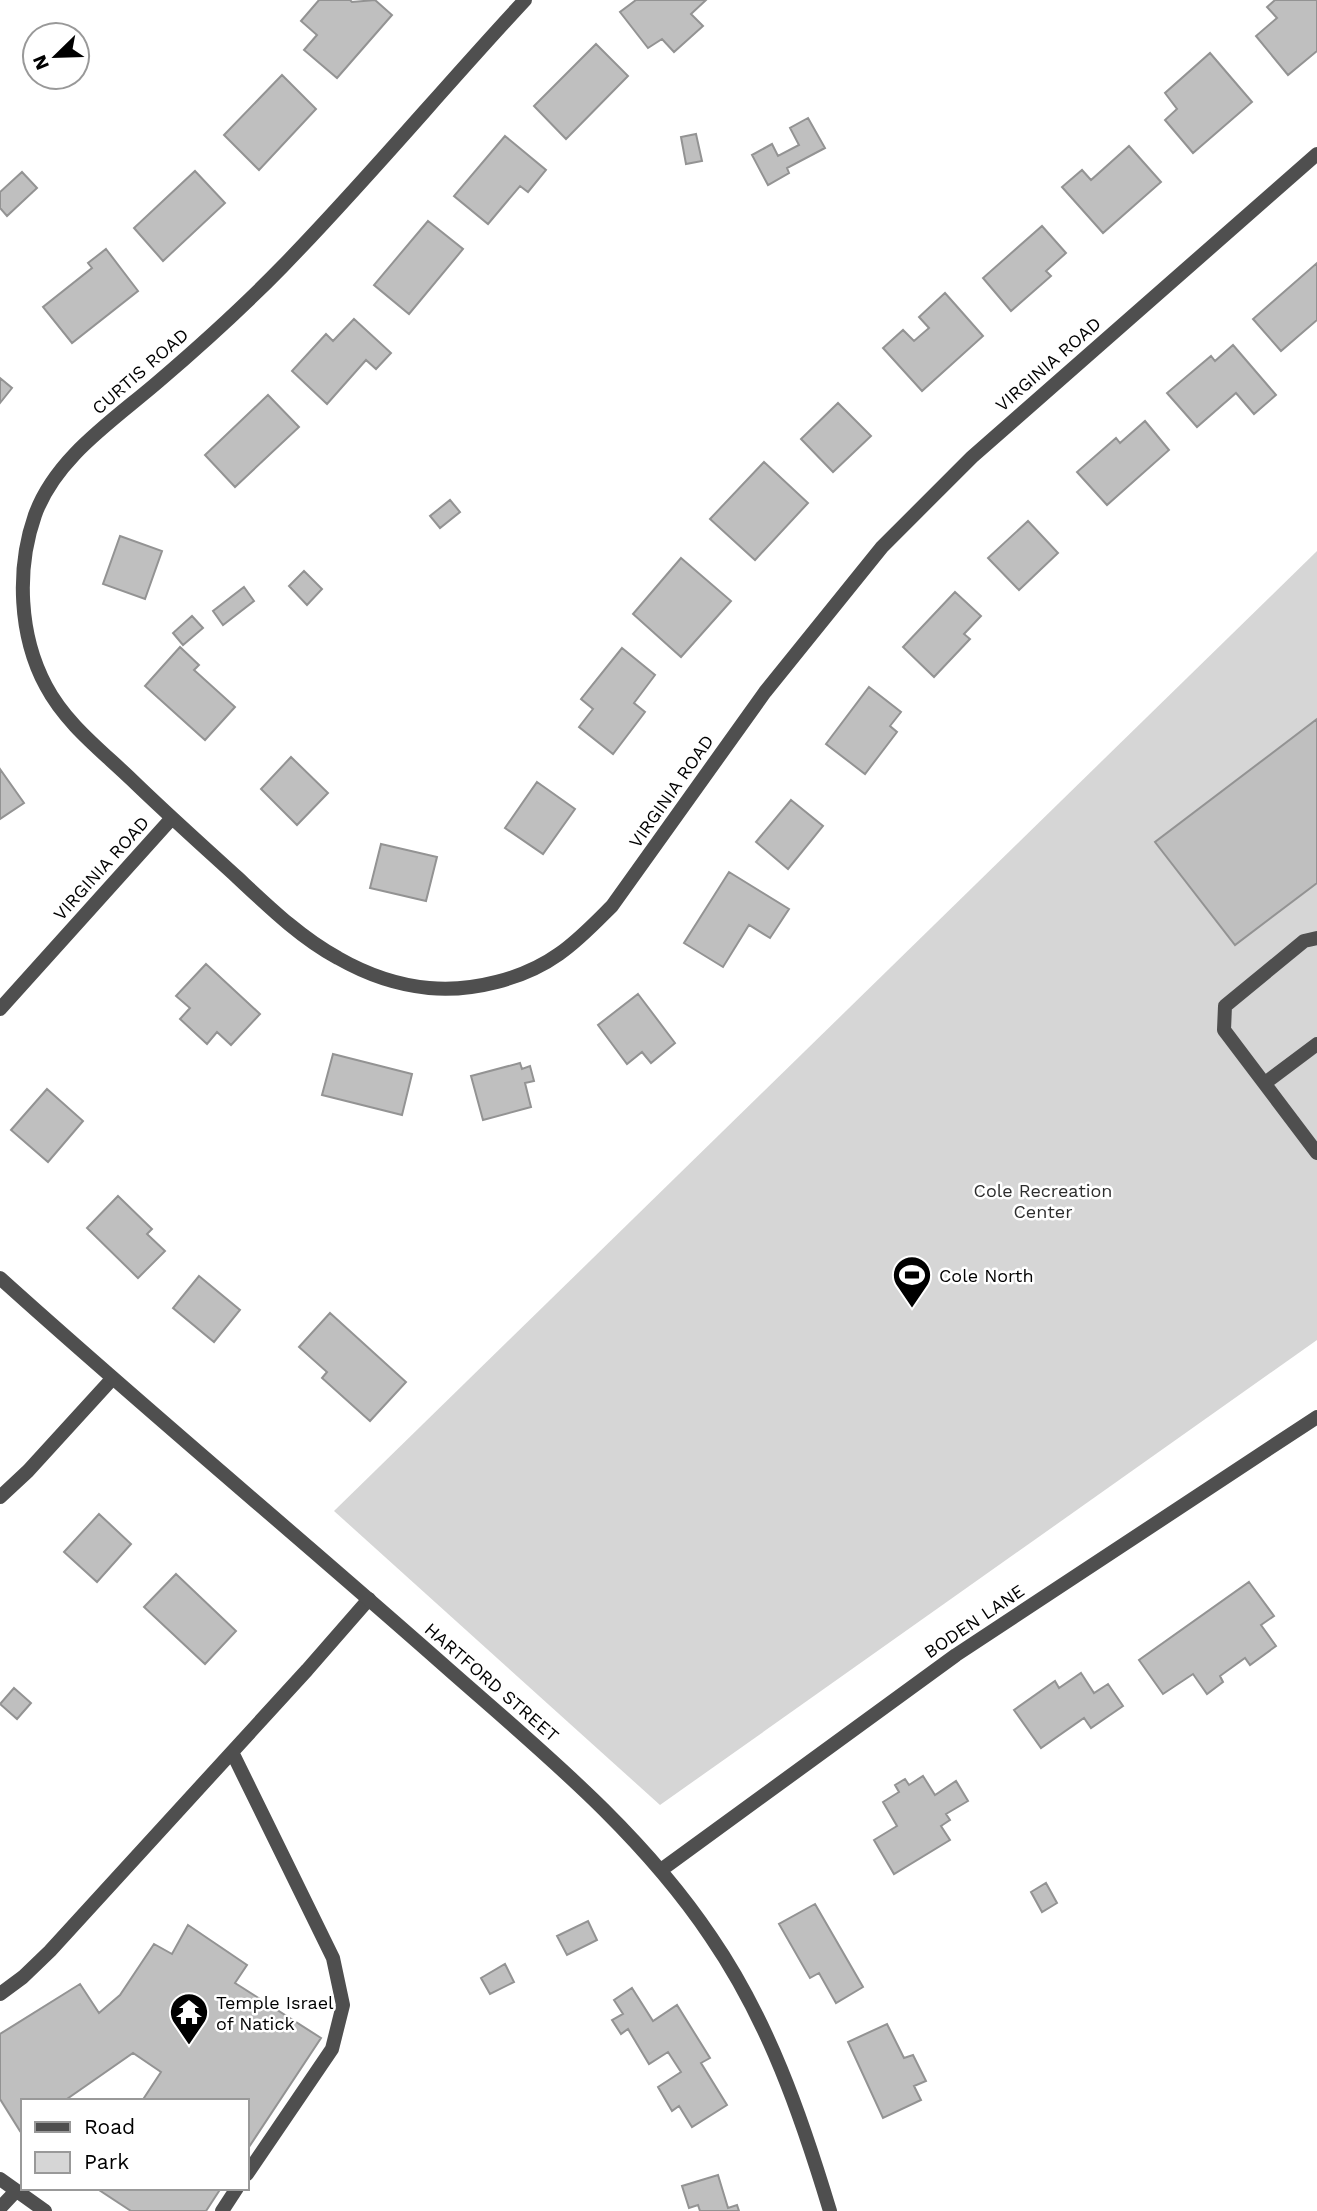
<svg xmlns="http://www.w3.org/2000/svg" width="1317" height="2211" viewBox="0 0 1317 2211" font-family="'Work Sans',sans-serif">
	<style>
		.green { fill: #d6d6d6 }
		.building { fill: #bfbfbf; stroke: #939393; stroke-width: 2 }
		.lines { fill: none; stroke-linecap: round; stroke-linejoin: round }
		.service { stroke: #4f4f4f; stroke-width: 14 }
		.minor { stroke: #4f4f4f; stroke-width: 14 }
		.tertiary { stroke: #4f4f4f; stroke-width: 14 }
		.labels { text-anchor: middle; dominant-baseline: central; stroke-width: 5; stroke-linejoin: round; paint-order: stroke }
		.street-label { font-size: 18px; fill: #000; stroke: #fff }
		.park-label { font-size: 18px; fill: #2d2d2d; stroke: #fff }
		.poi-label { font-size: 18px; fill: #000; stroke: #fff; text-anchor: start }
	</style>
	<rect width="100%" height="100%" fill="#fff"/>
	<path class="green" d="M1317,551V1340L660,1805L334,1511Z"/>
	<path class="building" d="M319,0H350L352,2L375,0L392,15L337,78L304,50L317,35L301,21Z
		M636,0H706L691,14L703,26L674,52L662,39L648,48L620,12Z
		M1275,0H1317V51L1288,75L1256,36L1277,18L1267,7Z
		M596,44L628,76L566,139L534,106Z
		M1210,53L1252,102L1193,153L1165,120L1177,109L1165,93Z
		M282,75L316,109L259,170L224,135Z
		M808,118L825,148L787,168L789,173L768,185L752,155L772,144L778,156L799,145L790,128Z
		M696,134L702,161L686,164L681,137Z
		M505,136L546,170L528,192L520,186L488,224L454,196Z
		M1129,146L1161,182L1103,233L1062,187L1082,170L1091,180Z
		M195,171L225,203L163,261L134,228Z
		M22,172L37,188L7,216L0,208V192Z
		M428,221L463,249L409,314L374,285Z
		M1042,226L1066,253L1046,271L1051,276L1011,311L983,278Z
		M106,249L138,291L72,343L43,307L92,268L88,263Z
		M1317,263V320L1281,351L1253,319Z
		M945,293L983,336L922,391L883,348L903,330L914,341L929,328L919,317Z
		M354,319L391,353L376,369L366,360L327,404L292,371L326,334L333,341Z
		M1233,345L1276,395L1254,414L1236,393L1197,427L1167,393L1211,356L1215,361Z
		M0,378L12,388L0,403Z
		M268,395L299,427L235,487L205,455Z
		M838,403L871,436L833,472L801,439Z
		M1145,421L1169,450L1107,505L1077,472L1116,438L1120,443Z
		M764,462L808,503L755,560L710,519Z
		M450,500L460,512L440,528L430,516Z
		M1028,521L1058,553L1019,590L988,558Z
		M120,536L162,551L145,599L103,584Z
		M681,558L731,601L681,657L633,614Z
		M304,571L322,589L307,605L289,586Z
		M244,587L254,601L223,625L213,611Z
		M955,592L981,616L964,634L970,639L934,677L903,647Z
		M192,616L203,628L183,645L173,633Z
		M180,647L199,665L194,670L235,707L205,740L145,686Z
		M622,648L655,675L634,703L645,712L613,754L579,727L593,709L581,699Z
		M869,687L901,712L890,726L897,732L865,774L826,744Z
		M1317,719V883L1235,945L1155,842Z
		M291,757L328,793L297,825L261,789Z
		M0,769L24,803L0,819Z
		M537,782L575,809L543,854L505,828Z
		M791,800L823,826L788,869L756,842Z
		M381,844L437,857L426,901L370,888Z
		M729,872L789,909L770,938L749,925L723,967L684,943Z
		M206,964L260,1014L231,1045L217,1032L207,1044L180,1019L190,1008L176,996Z
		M638,994L675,1043L651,1063L642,1052L627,1064L598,1025Z
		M333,1054L412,1074L402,1115L322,1095Z
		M520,1063L522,1069L530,1066L534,1081L525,1083L531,1107L483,1120L471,1076Z
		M47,1089L83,1121L48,1162L11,1130Z
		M118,1196L152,1229L147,1234L165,1251L138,1278L87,1228Z
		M199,1276L240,1310L214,1342L173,1308Z
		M330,1313L406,1382L370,1421L322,1378L327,1372L299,1347Z
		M99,1514L131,1544L97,1582L64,1552Z
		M176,1574L236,1631L205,1664L144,1607Z
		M1249,1582L1274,1616L1261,1625L1276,1646L1250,1665L1245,1658L1220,1676L1223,1682L1207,1694L1193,1674L1163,1694L1139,1660Z
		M1081,1673L1094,1693L1108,1684L1123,1706L1091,1728L1084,1718L1041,1748L1014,1710L1055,1681L1059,1688Z
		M14,1688L31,1703L17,1719L0,1704Z
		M923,1776L935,1795L956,1781L968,1801L946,1814L950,1820L941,1826L950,1840L894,1874L874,1840L897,1826L883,1802L899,1792L895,1785L905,1779L909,1785Z
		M1046,1883L1057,1903L1042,1912L1031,1892Z
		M815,1904L863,1987L836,2003L819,1973L810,1978L779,1924Z
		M588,1921L597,1940L567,1955L557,1936Z
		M188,1925L247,1965L235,1983L321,2038L247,2150V2101H142L161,2072L133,2053L64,2101H23V2129L20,2131L0,2099V2034L80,1984L99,2013L120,1995L154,1944L172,1954Z
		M505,1964L514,1982L490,1994L481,1978Z
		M632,1988L653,2021L677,2005L710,2058L701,2063L727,2105L692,2127L679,2106L672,2111L658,2087L681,2072L668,2052L649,2064L628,2029L621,2034L612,2020L623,2014L614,2000Z
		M887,2024L904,2058L913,2055L926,2081L914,2086L921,2100L883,2118L848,2042Z
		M718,2175L728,2208L737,2205L739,2211H700L698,2205L689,2208L682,2186Z
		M96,2188H221L206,2211H131Z"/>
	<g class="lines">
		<path class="service" d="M1317,938L1304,941L1225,1006L1224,1030L1317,1153
			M1265,1083L1317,1044
			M232,1752L333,1958L343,2005L332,2049L247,2174
			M0,1994L23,1977L50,1951L307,1670L369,1599
			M0,2179L45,2211
			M0,2208L16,2191
			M222,2211L237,2188"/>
		<path class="minor" d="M525,0C443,88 366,181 282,267C243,307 201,345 159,381C114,420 56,457 35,515C16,569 19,636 46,686C66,724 102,751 132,780C167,814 203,846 238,878C269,907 301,938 338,958C366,974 397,985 429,988C472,992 524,979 559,954C578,941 595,923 612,906L765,692L882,547L972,457L1317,154
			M0,1009L172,818
			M0,1497L28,1471L112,1379"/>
		<path class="tertiary" d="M0,1278C144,1408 293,1532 438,1660C535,1746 638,1828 711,1937C768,2020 801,2115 830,2211
			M661,1870L956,1655L1317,1417"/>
	</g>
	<defs>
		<g id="stadium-pin" transform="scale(2.0125)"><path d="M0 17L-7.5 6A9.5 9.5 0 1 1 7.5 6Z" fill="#000" stroke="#fff"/><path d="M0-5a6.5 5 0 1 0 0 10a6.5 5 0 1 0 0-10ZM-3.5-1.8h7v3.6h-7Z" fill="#fff"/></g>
		<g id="temple-pin" transform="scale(2.0125)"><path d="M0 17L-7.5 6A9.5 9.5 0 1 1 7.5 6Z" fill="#000" stroke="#fff"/><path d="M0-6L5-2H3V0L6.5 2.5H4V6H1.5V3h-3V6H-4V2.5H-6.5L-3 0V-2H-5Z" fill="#fff"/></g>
	</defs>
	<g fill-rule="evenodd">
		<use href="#stadium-pin" x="912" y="1275"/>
		<use href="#temple-pin" x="189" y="2012"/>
	</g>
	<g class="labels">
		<g class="street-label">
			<text transform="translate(1048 364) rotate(-41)">VIRGINIA ROAD</text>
			<text transform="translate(140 371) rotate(-41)">CURTIS ROAD</text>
			<text transform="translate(671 791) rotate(-55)">VIRGINIA ROAD</text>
			<text transform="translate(101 868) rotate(-48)">VIRGINIA ROAD</text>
			<text transform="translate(974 1621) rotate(-34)">BODEN LANE</text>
			<text transform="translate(492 1682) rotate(41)">HARTFORD STREET</text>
		</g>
		<g class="park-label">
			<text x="1043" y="1190">Cole Recreation<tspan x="1043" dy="21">Center</tspan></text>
		</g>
		<g class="poi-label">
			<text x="939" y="1275">Cole North</text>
			<text x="216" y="2002">Temple Israel<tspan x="216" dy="21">of Natick</tspan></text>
		</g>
	</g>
	<rect x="21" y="2099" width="228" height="91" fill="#ffffff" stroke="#999999" stroke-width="2"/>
	<rect x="35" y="2122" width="35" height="10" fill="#4f4f4f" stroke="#999999" stroke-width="2"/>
	<text x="84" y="2134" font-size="21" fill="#000000">Road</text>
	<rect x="35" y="2152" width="35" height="21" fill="#d6d6d6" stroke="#999999" stroke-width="2"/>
	<text x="84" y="2169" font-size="21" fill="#000000">Park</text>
	<g transform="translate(56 56) rotate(247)"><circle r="33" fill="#ffffff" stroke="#999999" stroke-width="2"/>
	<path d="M0-5L12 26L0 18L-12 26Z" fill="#000000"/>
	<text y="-10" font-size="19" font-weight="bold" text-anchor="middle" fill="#000000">N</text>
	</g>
</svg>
